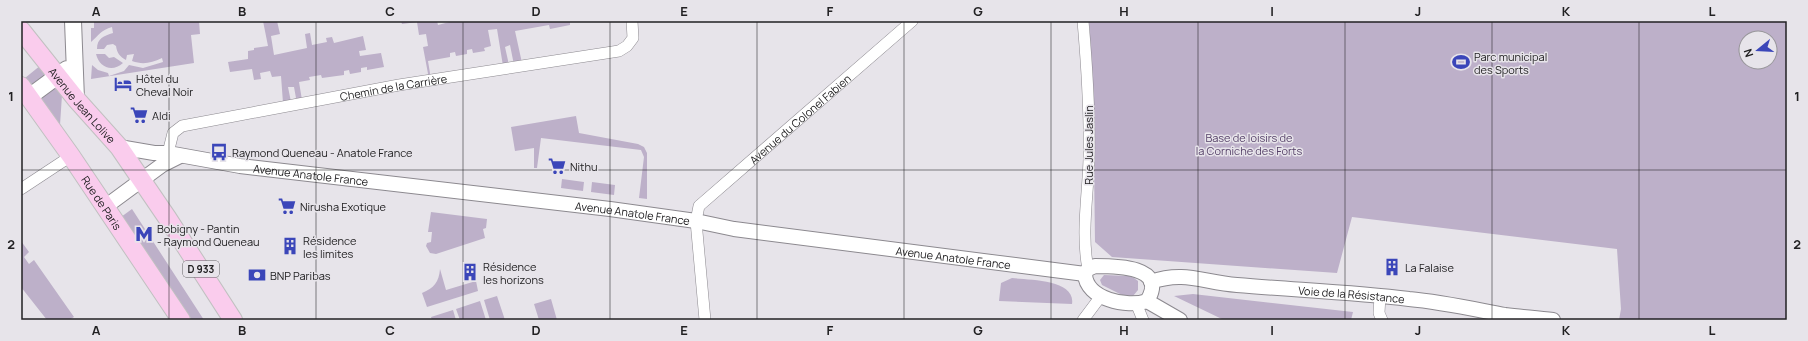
<svg xmlns="http://www.w3.org/2000/svg" width="1808" height="341" viewBox="0 0 1808 341" font-family="Manrope,sans-serif">
	<style>
		.green { fill: #bdb0c9; fill-rule: evenodd }
		.lines { fill: none; stroke-linecap: round; stroke-linejoin: round }
		.minor-casing { stroke: #8c898f; stroke-width: 12 }
		.tertiary-casing { stroke: #8c898f; stroke-width: 16 }
		.secondary-casing { stroke: #8c898f; stroke-width: 18 }
		.primary-casing { stroke: #c1c1c1; stroke-width: 20 }
		.minor { stroke: #fff; stroke-width: 11 }
		.tertiary { stroke: #fff; stroke-width: 14 }
		.secondary { stroke: #fff; stroke-width: 16 }
		.primary { stroke: #facced; stroke-width: 18 }
		.grid { fill: none; stroke: #222123; stroke-width: 1; stroke-opacity: 0.55 }
		.labels { text-anchor: middle; dominant-baseline: central; stroke-width: 3; stroke-linejoin: round; paint-order: stroke }
		.shield { fill: #e7e4ea; stroke: #5d5c5f; stroke-width: 1 }
		.shield-label { font-size: 10px; font-weight: bold; fill: #222123 }
		.poi-label { font-size: 11px; fill: #222123; stroke: #e7e4ea; text-anchor: start }
		.street-label { font-size: 11px; fill: #222123; stroke: #e7e4ea }
		.park-label { font-size: 11px; fill: #543f67; stroke: #e7e4ea }
		.neatline { fill: none; stroke: #222123; stroke-width: 1.5 }
		.grid-label { font-size: 13px; text-anchor: middle; font-weight: bold; fill: #222123 }
	</style>
	<rect width="100%" height="100%" fill="#e7e4ea"/>
	<path class="green" d="M94,21H199L200,34L191,35L194,63L91,79L92,65L98,70L108,73L109,76L124,71L129,65L143,68L163,62L162,58C151,63 143,65 132,61L134,54L127,55L126,60C120,57 117,53 116,46L113,44L107,45L104,49H97C97,38 104,36 113,33L112,27C101,30 99,35 91,42V28H94Z
		M263,21H277L280,34L271,36L274,55L307,48L305,34L310,33L312,45L327,42L326,38L332,37L334,43L363,36L366,50L359,51L360,56L381,53L384,67L367,70V67L361,68V72L350,74L349,70L344,71V75L322,78L321,75L309,77L310,80L299,82L302,100L295,101V99L296,98L294,87H288L291,102L283,103L281,76L272,77L270,71L260,73L261,79L254,80L252,69L230,72L228,62L248,59V51L254,50V48L268,46Z
		M401,21H437L438,25L453,21H570V25L550,29L549,25L515,31L522,63L514,65L510,45L505,47L509,65L503,66L497,29L488,30L491,46L484,48L485,51L473,53L472,49L467,50V54L456,56L455,52L450,53V57L428,61L431,79H429L423,47L428,46L426,34L419,35L417,22L402,24Z
		M1089,21H1787V320H1619L1621,309L1617,249L1352,217L1337,273L1112,257L1095,242L1093,89ZM1746,38H1770V62H1746Z
		M96,54H105L109,58L114,57L123,63C112,73 99,67 96,54Z
		M41,65L62,95L60,125L25,78Z
		M576,116L579,133L638,144L644,147L647,153V199L639,198L644,157L641,150L541,138L537,168H534V148L515,151L511,127Z
		M562,179L584,182L583,191L561,188Z
		M592,182L615,185L614,195L591,192Z
		M132,209L204,320H192L121,217Z
		M431,212L487,219L486,228L483,229L485,238L436,254L430,253L426,246L427,243L431,242L432,232H428Z
		M21,241L29,252L24,257L29,264L34,260L74,317L69,320H47L21,287Z
		M440,269L446,290L476,281L478,291L427,307L422,293C434,288 439,282 440,269Z
		M1104,275L1129,276L1134,278L1138,281V290L1133,296H1124L1102,285L1100,280Z
		M1012,278C1029,280 1076,279 1072,304L999,301L1001,283Z
		M1193,294L1353,312L1351,320H1224L1174,296Z
		M497,296L505,320H490L484,300Z
		M551,299L557,320H539L534,304Z
		M480,301L486,320H460L456,309Z
		M453,310L456,320H432L431,317Z"/>
	<g class="lines">
		<g class="minor-casing">
			<g id="minor">
				<path d="M1083,21C1087,67 1090,113 1089,159C1088,195 1081,233 1088,269"/>
				<path id="s1" d="M168,153L173,133L182,126L399,85L619,51L627,46L633,38L632,21"/>
				<path d="M21,189L71,156"/>
				<path d="M1380,296L1379,313L1382,320"/>
				<path d="M1136,303L1143,320"/>
				<path id="s2" d="M705,320L696,221L699,206L912,21"/>
				<path d="M1083,320L1101,296"/>
			</g>
		</g>
		<g class="tertiary-casing">
			<g id="tertiary">
				<path id="s3" d="M119,147L154,153H168L240,166L610,209L696,221L734,229L1085,274"/>
				<path d="M105,207L162,165L180,156"/>
				<path d="M1095,266C1115,266 1169,266 1147,301C1127,308 1086,299 1085,274L1088,269Z"/>
				<path id="s4" d="M1151,282C1185,270 1204,283 1237,285C1294,290 1352,292 1409,299C1442,302 1473,309 1505,315C1521,317 1537,318 1553,320"/>
				<path d="M1147,301L1180,320"/>
			</g>
		</g>
		<g class="secondary-casing">
			<path id="secondary" d="M73,21L76,99
				M29,97L67,69"/>
		</g>
		<g class="primary-casing">
			<g id="primary">
				<path id="s5" d="M21,30L76,99L119,147L168,219L233,320"/>
				<path id="s6" d="M21,86L71,156L181,320"/>
			</g>
		</g>
		<use href="#minor" class="minor"/>
		<use href="#tertiary" class="tertiary"/>
		<use href="#secondary" class="secondary"/>
		<use href="#primary" class="primary"/>
	</g>
	<path class="grid" d="M169,21V320M316,21V320M463,21V320M610,21V320M757,21V320M904,21V320M1051,21V320M1198,21V320M1345,21V320M1492,21V320M1639,21V320M21,170H1787"/>
	<defs>
		<g id="stadium-bare" transform="scale(1.38)"><path d="M0-5a6.5 5 0 1 0 0 10a6.5 5 0 1 0 0-10ZM-3.5-1.8h7v3.6h-7Z" fill="#3b46b9" stroke="#e7e4ea" stroke-width="2.5" paint-order="stroke"/></g>
		<g id="hotel-bare" transform="scale(1.38)"><path d="M-6-4.5h1.5V1H6V5H4.5V3h-9V5H-6ZM-4 0a1.8 1.8 0 1 1 3.6 0ZM.5 0V-2.5h3Q6-2.5 6 0Z" fill="#3b46b9" stroke="#e7e4ea" stroke-width="2.5" paint-order="stroke"/></g>
		<g id="supermarket-bare" transform="scale(1.38)"><path d="M-6-5.5h2.5l.6 2H6L4.5 2H-2.5L-4.4-4H-6ZM-1.5 3.2a1.3 1.3 0 1 0 .1 0ZM3 3.2a1.3 1.3 0 1 0 .1 0Z" fill="#3b46b9" stroke="#e7e4ea" stroke-width="2.5" paint-order="stroke"/></g>
		<g id="bus-bare" transform="scale(1.38)"><path d="M-5-6H5V4H4V6H2V4H-2V6H-4V4H-5ZM-3.5-4V0h7V-4ZM-3.5 1.2v1.5H-2V1.2ZM2 1.2v1.5H3.5V1.2Z" fill="#3b46b9" stroke="#e7e4ea" stroke-width="2.5" paint-order="stroke"/></g>
		<g id="metro-bare" transform="scale(1.38)"><path d="M-5.5 5V-5H-3L0 0L3-5H5.5V5H3V-.5L0 4L-3-.5V5Z" fill="#3b46b9" stroke="#e7e4ea" stroke-width="2.5" paint-order="stroke"/></g>
		<g id="building-bare" transform="scale(1.38)"><path d="M-4-6H4V6H1V3H-1V6H-4ZM-2.5-4.3h1.7v1.8h-1.7ZM.8-4.3h1.7v1.8H.8ZM-2.5-1h1.7V.8h-1.7ZM.8-1h1.7V.8H.8Z" fill="#3b46b9" stroke="#e7e4ea" stroke-width="2.5" paint-order="stroke"/></g>
		<g id="bank-bare" transform="scale(1.38)"><path d="M-6-4H6V4H-6ZM0-2.3a2.3 2.3 0 1 0 0 4.6a2.3 2.3 0 1 0 0-4.6Z" fill="#3b46b9" stroke="#e7e4ea" stroke-width="2.5" paint-order="stroke"/></g>
	</defs>
	<g fill-rule="evenodd">
		<use href="#stadium-bare" x="1461" y="62"/>
		<use href="#hotel-bare" x="123" y="84"/>
		<use href="#supermarket-bare" x="139" y="115"/>
		<use href="#bus-bare" x="219" y="152"/>
		<use href="#supermarket-bare" x="557" y="166"/>
		<use href="#supermarket-bare" x="287" y="206"/>
		<use href="#metro-bare" x="144" y="234"/>
		<use href="#building-bare" x="290" y="246"/>
		<use href="#building-bare" x="1392" y="267"/>
		<use href="#building-bare" x="470" y="272"/>
		<use href="#bank-bare" x="257" y="275"/>
	</g>
	<g class="labels">
		<rect class="shield" x="183" y="261" width="36" height="16" rx="3"/>
		<g class="shield-label">
			<text x="201" y="269">D 933</text>
		</g>
		<g class="poi-label">
			<text x="1474" y="56">Parc municipal<tspan x="1474" dy="13">des Sports</tspan></text>
			<text x="136" y="78">Hôtel du<tspan x="136" dy="13">Cheval Noir</tspan></text>
			<text x="152" y="115">Aldi</text>
			<text x="232" y="152">Raymond Queneau - Anatole France</text>
			<text x="570" y="166">Nithu</text>
			<text x="300" y="206">Nirusha Exotique</text>
			<text x="157" y="228">Bobigny - Pantin<tspan x="157" dy="13">- Raymond Queneau</tspan></text>
			<text x="303" y="240">Résidence<tspan x="303" dy="13">les limites</tspan></text>
			<text x="483" y="266">Résidence<tspan x="483" dy="13">les horizons</tspan></text>
			<text x="1405" y="267">La Falaise</text>
			<text x="270" y="275">BNP Paribas</text>
		</g>
		<g class="street-label">
			<text stroke="none"><textPath href="#s1" startOffset="247">Chemin de la Carrière</textPath></text>
			<text stroke="none"><textPath href="#s5" startOffset="97">Avenue Jean Lolive</textPath></text>
			<text stroke="none"><textPath href="#s2" startOffset="248">Avenue du Colonel Fabien</textPath></text>
			<text transform="translate(1088 145) rotate(-90)">Rue Jules Jaslin</text>
			<text stroke="none"><textPath href="#s3" startOffset="194">Avenue Anatole France</textPath></text>
			<text stroke="none"><textPath href="#s6" startOffset="142">Rue de Paris</textPath></text>
			<text stroke="none"><textPath href="#s3" startOffset="518">Avenue Anatole France</textPath></text>
			<text stroke="none"><textPath href="#s3" startOffset="842">Avenue Anatole France</textPath></text>
			<text stroke="none"><textPath href="#s4" startOffset="202">Voie de la Résistance</textPath></text>
		</g>
		<g class="park-label">
			<text x="1249" y="137">Base de loisirs de<tspan x="1249" dy="13">la Corniche des Forts</tspan></text>
		</g>
	</g>
	<rect width="1808" height="341" fill="none" stroke="#e7e4ea" stroke-width="44"/>
	<g transform="translate(1758 50) rotate(252)"><circle r="19" fill="#e7e4ea" stroke="#98969a"/>
	<path d="M0-3L7 15L0 10L-7 15Z" fill="#3b46b9"/>
	<text y="-6" font-size="11" font-weight="bold" text-anchor="middle" fill="#222123">N</text>
	</g>
	<rect x="22" y="22" width="1764" height="297" class="neatline"/>
	<g class="grid-label">
		<text x="96" y="16">A</text>
		<text x="242" y="16">B</text>
		<text x="390" y="16">C</text>
		<text x="536" y="16">D</text>
		<text x="684" y="16">E</text>
		<text x="830" y="16">F</text>
		<text x="978" y="16">G</text>
		<text x="1124" y="16">H</text>
		<text x="1272" y="16">I</text>
		<text x="1418" y="16">J</text>
		<text x="1566" y="16">K</text>
		<text x="1712" y="16">L</text>
		<text x="11" y="101">1</text>
		<text x="1797" y="101">1</text>
		<text x="11" y="249">2</text>
		<text x="1797" y="249">2</text>
		<text x="96" y="335">A</text>
		<text x="242" y="335">B</text>
		<text x="390" y="335">C</text>
		<text x="536" y="335">D</text>
		<text x="684" y="335">E</text>
		<text x="830" y="335">F</text>
		<text x="978" y="335">G</text>
		<text x="1124" y="335">H</text>
		<text x="1272" y="335">I</text>
		<text x="1418" y="335">J</text>
		<text x="1566" y="335">K</text>
		<text x="1712" y="335">L</text>
	</g>
</svg>
